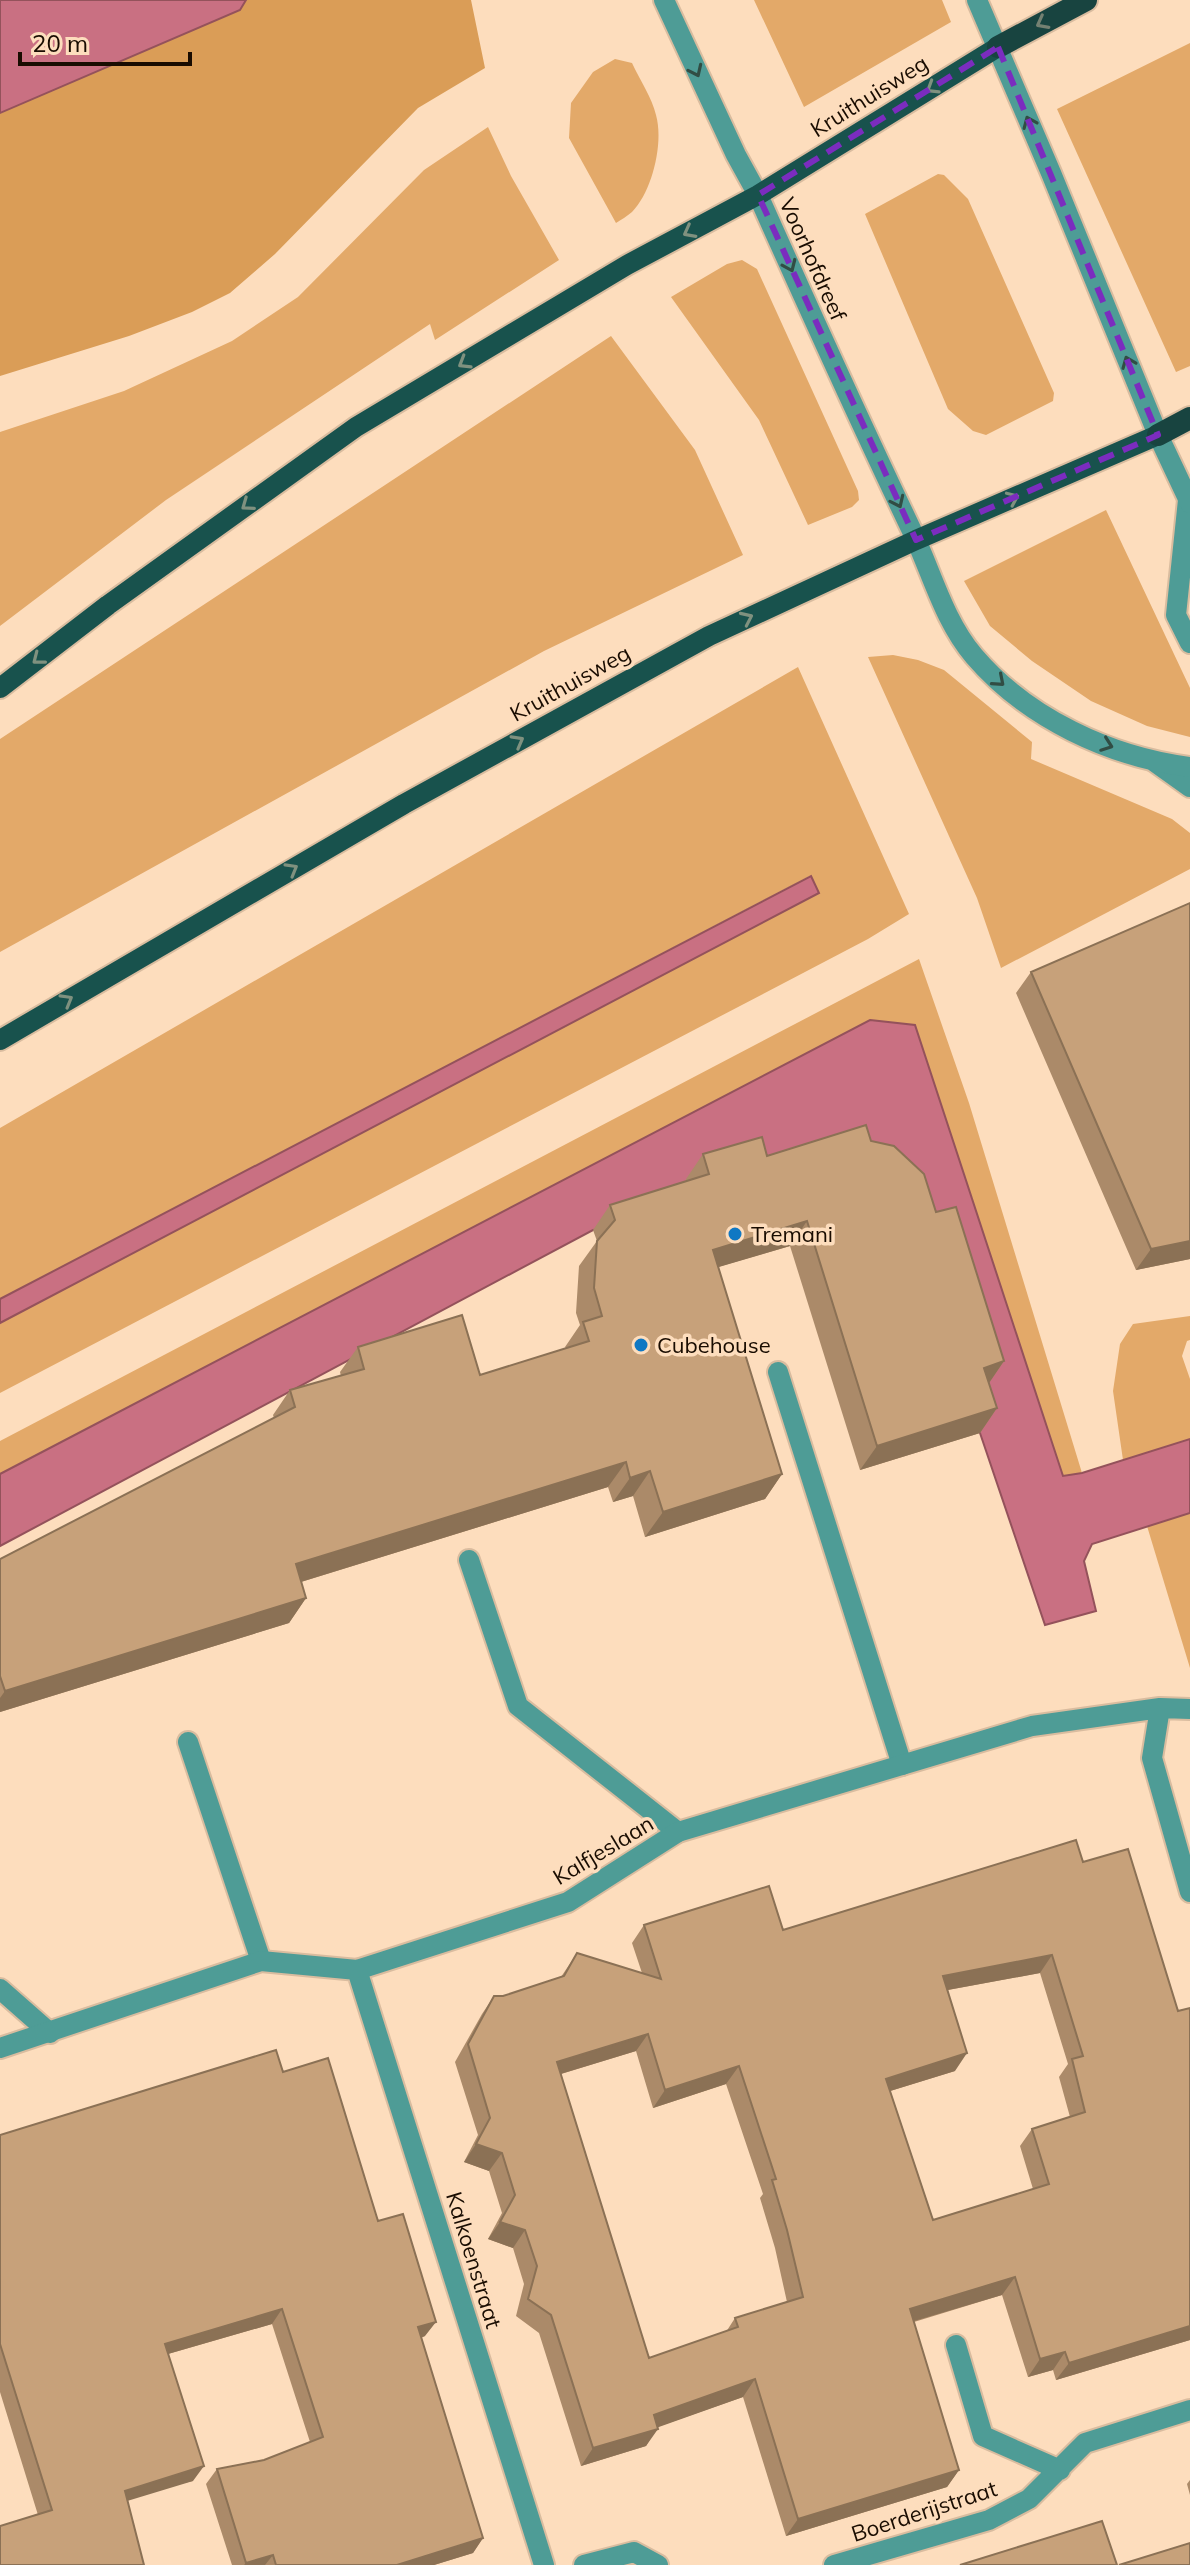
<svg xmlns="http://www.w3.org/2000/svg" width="1190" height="2565" viewBox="0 0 1190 2565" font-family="Mulish,sans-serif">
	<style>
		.green { fill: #e3a969 }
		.forest { fill: #da9d57 }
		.water { fill: #c97082; stroke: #94525b; stroke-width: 2 }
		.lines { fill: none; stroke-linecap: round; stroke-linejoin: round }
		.service-casing { stroke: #d9bc9f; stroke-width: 24 }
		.minor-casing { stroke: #d9bc9f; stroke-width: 24 }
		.tertiary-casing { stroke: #d9bc9f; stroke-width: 24 }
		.primary-casing { stroke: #d9bc9f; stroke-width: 24 }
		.trunk-casing { stroke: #d9bc9f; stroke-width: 26 }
		.service { stroke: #4e9c96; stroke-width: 20 }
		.minor { stroke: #4e9c96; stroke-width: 20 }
		.tertiary { stroke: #4e9c96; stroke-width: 20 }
		.primary { stroke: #18524d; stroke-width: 20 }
		.trunk { stroke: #184440; stroke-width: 22 }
		.wall { fill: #ab8a69; fill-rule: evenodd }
		.shaded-wall { fill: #8b7155 }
		.building { fill: #c7a17a; stroke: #8b7155; stroke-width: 2; fill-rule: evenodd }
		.oneway { stroke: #748172 }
		.oneway2 { stroke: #314d44 }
		.oneway3 { stroke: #7f917f }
		.marked { fill: none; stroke: #7b2cbf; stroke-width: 6; stroke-dasharray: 16 10; stroke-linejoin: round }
		.poi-dot { fill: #1078c3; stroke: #fdddbd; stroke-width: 3 }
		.labels { text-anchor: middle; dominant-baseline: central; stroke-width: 7; stroke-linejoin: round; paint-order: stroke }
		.street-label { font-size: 22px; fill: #190c01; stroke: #fdddbd }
		.poi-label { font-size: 22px; fill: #190c01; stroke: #fdddbd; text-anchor: start }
	</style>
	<rect width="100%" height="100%" fill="#fdddbd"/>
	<path class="green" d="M754,0H942L951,22L804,107Z
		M1190,43V366L1176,372L1057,109Z
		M615,59L632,63C640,80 652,98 656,115C664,143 652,192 632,212C627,216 621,220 616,223L569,138L571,103L593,72Z
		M488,127L511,176L559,260L435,340L430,324L166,500L0,626V432L124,391L232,341L298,297L424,170Z
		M938,174L944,175L968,199L1054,393L1053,401L986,435L973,431L948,409L865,214Z
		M742,260L757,269L858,491L859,500L852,507L808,525L759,420L671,297L727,264Z
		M611,336L695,450L743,555L544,651L0,952V739Z
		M1106,510L1190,688V737L1147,726L1091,701L1032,661L990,626L964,581Z
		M893,655L918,660L944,670L1032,742L1031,759L1172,819L1190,833V869L1001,968L977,898L868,657Z
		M798,667L909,914L868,939L0,1393V1323L818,893L810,876L0,1299V1128Z
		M919,959L969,1103L1082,1473L1063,1476L870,1020L0,1474V1441Z
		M1190,1316V1340L1187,1341L1182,1356L1190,1379V1439L1123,1460L1113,1391L1120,1344L1133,1324Z
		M1190,1513V1668L1147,1526Z"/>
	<path class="forest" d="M246,0H471L485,68L418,108L275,254L230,293L192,312L129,336L0,376V113L239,10Z"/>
	<path class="water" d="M0,0H246L240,10L0,113Z
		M811,876L819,893L0,1323V1299Z
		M870,1020L915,1025L1063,1476L1082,1473L1190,1439V1513L1092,1544L1084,1561L1096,1611L1045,1625L980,1433L906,1197L593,1230L0,1546V1474Z"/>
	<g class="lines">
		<g class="service-casing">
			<path id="service" d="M1188,500L1176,615L1190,643
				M1155,762L1190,787
				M778,1372L902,1765
				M469,1560L518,1706L678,1832
				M188,1742L261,1961
				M0,1989L50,2033"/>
		</g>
		<g class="minor-casing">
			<path id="minor" d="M1160,1708L1152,1758L1190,1892
				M357,1970L544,2565
				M0,2048L261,1961L357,1970L568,1902L678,1832L1032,1726L1160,1708L1190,1709
				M956,2345L983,2436L1060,2470
				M584,2565L634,2552L658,2565
				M834,2565L989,2520L1029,2499L1085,2443L1190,2410"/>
		</g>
		<g class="tertiary-casing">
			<path id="tertiary" d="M664,0L736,155L758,195C808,307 859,420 912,531C932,573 944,621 974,656C1027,718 1110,757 1190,767
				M977,0L1051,173L1158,435L1190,503"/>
		</g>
		<g class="primary-casing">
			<path id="primary" d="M0,688L108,605L356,427L627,265L758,195L998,47
				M0,1040L404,804L709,636L916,540L1158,435"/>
		</g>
		<g class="trunk-casing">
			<path id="trunk" d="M998,47L1086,0
				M1158,435L1190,418"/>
		</g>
		<use href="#service" class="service"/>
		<use href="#minor" class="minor"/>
		<use href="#tertiary" class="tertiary"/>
		<use href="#primary" class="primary"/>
		<use href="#trunk" class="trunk"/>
	</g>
	<path class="wall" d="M1031,972L1190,1259L1136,1270L1016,993Z
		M871,1141L936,1212L1004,1361L989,1383L997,1408L980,1433L860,1470L790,1246L718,1267L782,1474L765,1499L645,1537L633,1496L613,1502L608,1487L301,1582L306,1598L289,1623L0,1712V1559L274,1418L273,1415L290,1390L341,1376L340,1372L358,1347L480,1375L566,1348L565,1347L580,1325L576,1313L579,1266L597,1241L593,1230L610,1205L686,1181V1179L703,1154L767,1156Z
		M1083,1862L1178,2011L1190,2008V2340L1056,2380L1053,2370L1028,2377L1002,2295L914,2322L959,2470L947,2487L786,2536L743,2397L657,2427L646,2446L581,2466L539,2333L516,2316L524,2284L513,2248L488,2239L502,2213L489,2171L464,2162L478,2135L455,2062L482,2014L494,1996H503L561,1977L577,1953L642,1973L632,1943L644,1925L783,1930ZM1040,1973L1068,2064L1059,2077L1070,2117L1032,2129L1020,2146L1033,2189L933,2220L890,2091L955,2071L948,1990ZM636,2051L653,2108L726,2084L763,2194L760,2198L775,2248L787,2302L735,2318L726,2332L649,2358L561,2074Z
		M283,2072L378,2221L425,2336L421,2338L483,2538L473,2553L434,2565H232L206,2484L217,2469L264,2460L310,2442L272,2324L168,2354L193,2481L38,2515L0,2392V2135Z
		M1190,2480V2495L1187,2484Z"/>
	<path class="shaded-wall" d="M807,1221L790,1246L695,1274L713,1250Z
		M1190,1241V1259L1136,1270L1151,1249Z
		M1004,1361L987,1386L984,1368Z
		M997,1408L980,1433L860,1470L877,1446Z
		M626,1462L608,1487L278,1589L296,1564Z
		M650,1471L633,1496L613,1502L630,1478Z
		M782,1474L765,1499L645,1537L663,1512Z
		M306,1598L289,1623L0,1712V1698L5,1691Z
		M1052,1955L1040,1973L931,1993L943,1976Z
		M648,2034L636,2051L544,2079L557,2062Z
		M967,2053L955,2071L874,2096L886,2079Z
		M739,2066L726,2084L653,2108L665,2090Z
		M476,2144L502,2153L489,2171L464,2162Z
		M500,2222L525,2230L513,2248L488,2239Z
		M1015,2277L1002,2295L897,2326L910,2309Z
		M282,2309L272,2324L154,2358L165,2344Z
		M436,2322L425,2336L408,2342L418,2327Z
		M1190,2326V2340L1056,2380L1069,2363Z
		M1065,2352L1053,2370L1028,2377L1040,2359Z
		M755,2379L743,2397L642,2433L654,2415Z
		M658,2429L646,2446L581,2466L593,2448Z
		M204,2466L193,2481L114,2505L125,2491Z
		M959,2470L947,2487L786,2536L798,2519Z
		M483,2538L473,2553L434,2565H397Z
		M273,2555L265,2565H244L246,2563Z"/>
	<path class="building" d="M1190,903V1241L1151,1249L1031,972Z
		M866,1125L871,1141L894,1146L924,1174L936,1212L956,1207L1004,1361L984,1368L997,1408L877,1446L807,1221L713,1250L782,1474L663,1512L650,1471L630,1478L626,1462L296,1564L306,1598L5,1691L0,1676V1559L295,1407L290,1390L364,1369L358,1347L462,1315L480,1375L589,1341L583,1322L602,1316L594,1288L597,1241L615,1220L610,1205L709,1174L703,1154L762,1137L767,1156Z
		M1076,1840L1083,1862L1128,1849L1178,2011L1190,2008V2326L1069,2363L1065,2352L1040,2359L1015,2277L910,2309L959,2470L798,2519L755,2379L654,2415L658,2429L593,2448L551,2315L528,2299L537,2266L525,2230L500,2222L515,2195L502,2153L476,2144L490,2118L468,2044L494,1996H503L564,1976L577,1953L661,1979L644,1925L769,1886L783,1930ZM1052,1955L1083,2056L1072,2059L1085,2112L1032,2129L1049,2184L933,2220L886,2079L967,2053L943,1976ZM648,2034L665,2090L739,2066L776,2179L772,2180L787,2230L803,2297L735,2318L738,2327L649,2358L557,2062Z
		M276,2050L283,2072L328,2058L378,2221L403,2214L436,2322L418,2327L483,2538L397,2565H276L273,2555L246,2563L217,2469L264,2460L323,2437L282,2309L165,2344L204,2466L125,2491L144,2565H0V2526L52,2510L0,2344V2135Z
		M1102,2521L1117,2565H960Z
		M1190,2543V2565H1119Z"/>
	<defs><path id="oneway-chevron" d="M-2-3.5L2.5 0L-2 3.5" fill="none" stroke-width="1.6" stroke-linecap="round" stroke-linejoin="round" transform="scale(2)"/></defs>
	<use class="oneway" href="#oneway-chevron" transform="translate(1042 23) rotate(152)"/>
	<g class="oneway2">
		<use href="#oneway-chevron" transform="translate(696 71) rotate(65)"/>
		<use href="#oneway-chevron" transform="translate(1029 122) rotate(-113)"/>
		<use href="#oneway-chevron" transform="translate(790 266) rotate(66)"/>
		<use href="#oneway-chevron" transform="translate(1128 362) rotate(-112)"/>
		<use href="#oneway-chevron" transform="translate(898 502) rotate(65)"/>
		<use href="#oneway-chevron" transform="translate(999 681) rotate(41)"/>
		<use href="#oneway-chevron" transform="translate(1107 745) rotate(20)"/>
	</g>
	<g class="oneway3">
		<use href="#oneway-chevron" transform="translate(932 88) rotate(148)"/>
		<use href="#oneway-chevron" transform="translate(689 232) rotate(152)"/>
		<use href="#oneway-chevron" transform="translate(464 363) rotate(149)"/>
		<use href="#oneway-chevron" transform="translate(1013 498) rotate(-24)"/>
		<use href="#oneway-chevron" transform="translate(247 505) rotate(144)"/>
		<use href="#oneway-chevron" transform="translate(747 618) rotate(-25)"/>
		<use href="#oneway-chevron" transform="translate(38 659) rotate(142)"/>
		<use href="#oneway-chevron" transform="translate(518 741) rotate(-29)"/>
		<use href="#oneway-chevron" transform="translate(292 869) rotate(-30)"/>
		<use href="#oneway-chevron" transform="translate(67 1000) rotate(-30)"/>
	</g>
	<path class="marked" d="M998,47L1158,435L916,540L758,195Z"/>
	<g class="poi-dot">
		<circle cx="735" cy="1234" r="8"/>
		<circle cx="641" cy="1345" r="8"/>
	</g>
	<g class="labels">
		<g class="street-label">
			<text transform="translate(869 96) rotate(-32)">Kruithuisweg</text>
			<text transform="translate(813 259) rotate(66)">Voorhofdreef</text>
			<text transform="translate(570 683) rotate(-29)">Kruithuisweg</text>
			<text transform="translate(603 1850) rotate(-31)">Kalfjeslaan</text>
			<text transform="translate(474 2260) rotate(73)">Kalkoenstraat</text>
			<text transform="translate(924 2511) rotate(-18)">Boerderijstraat</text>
		</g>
		<g class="poi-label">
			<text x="751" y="1234">Tremani</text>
			<text x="657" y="1345">Cubehouse</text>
		</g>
	</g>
	<path d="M20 52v12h170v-12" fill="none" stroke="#190c01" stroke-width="4"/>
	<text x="32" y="52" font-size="24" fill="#190c01" stroke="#fdddbd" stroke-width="6" paint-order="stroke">20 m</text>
</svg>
